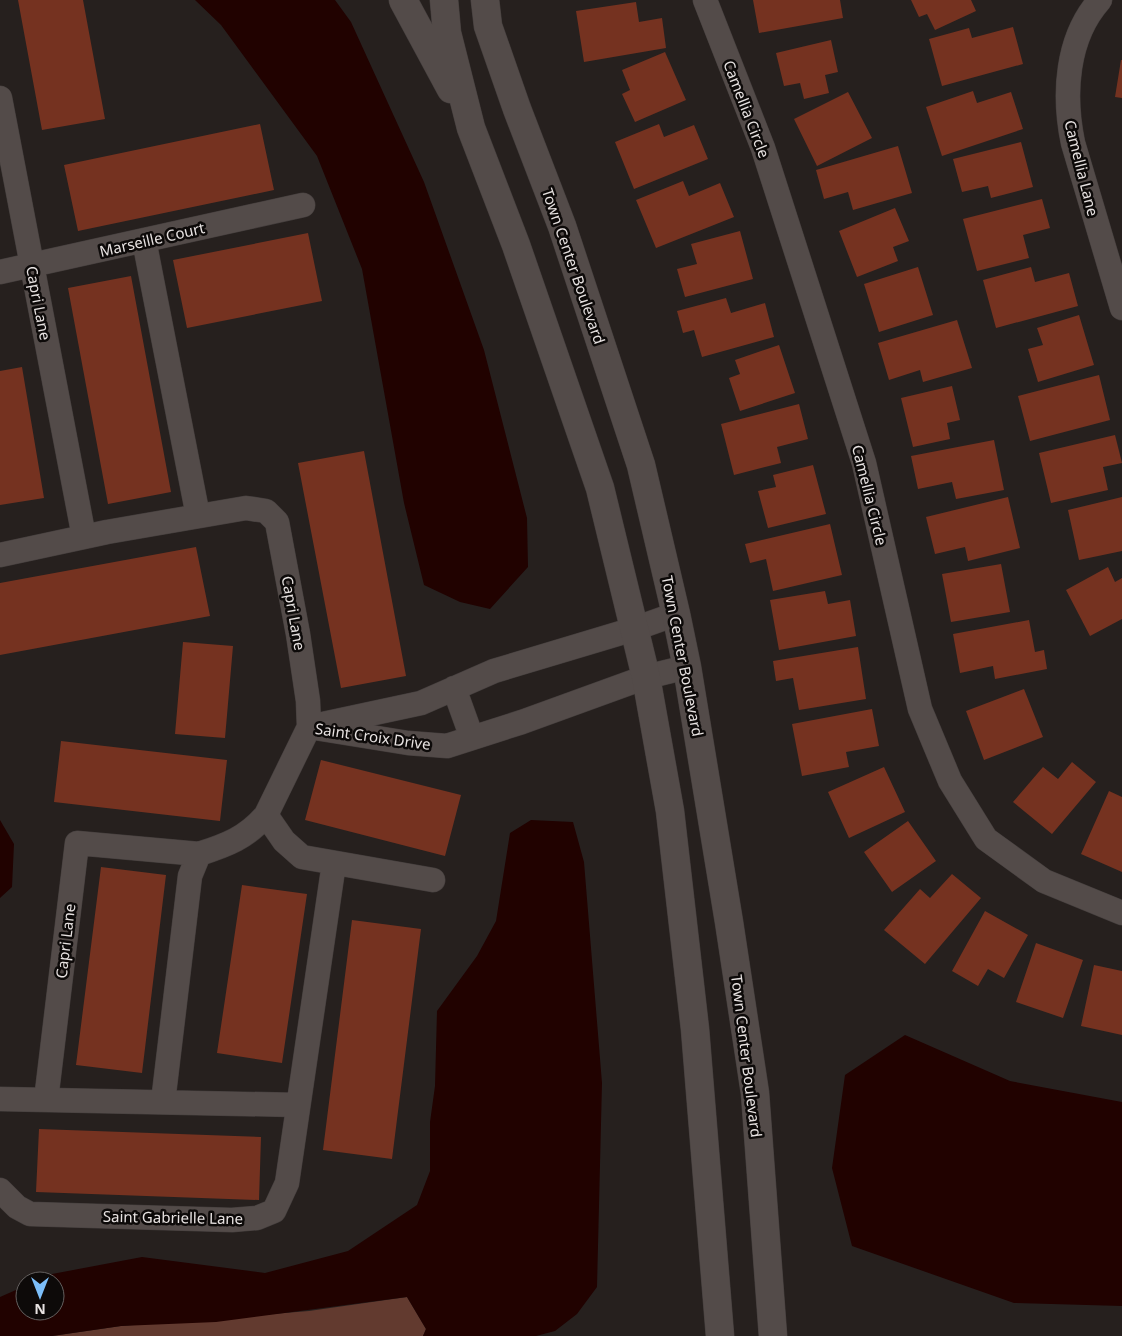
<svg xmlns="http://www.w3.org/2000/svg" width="1122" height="1336" viewBox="0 0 1122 1336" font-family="'Noto Sans',sans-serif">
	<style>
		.green { fill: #623a2f }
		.water { fill: #210200 }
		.building { fill: #753220 }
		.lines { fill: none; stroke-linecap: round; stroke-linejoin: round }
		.minor-casing { stroke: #433d3c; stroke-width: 25 }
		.tertiary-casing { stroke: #433d3c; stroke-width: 29 }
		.minor { stroke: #534b49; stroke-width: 24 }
		.tertiary { stroke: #534b49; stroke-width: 28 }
		.labels { text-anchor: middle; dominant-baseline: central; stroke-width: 5; stroke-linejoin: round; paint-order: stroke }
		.street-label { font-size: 15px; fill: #e7e2e1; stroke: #0d0a09 }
	</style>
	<rect width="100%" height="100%" fill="#26201e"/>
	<path class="green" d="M407,1297L426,1329L423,1336H52L121,1326L309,1311Z"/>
	<path class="water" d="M195,0H335L351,22L424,182L484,350L527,518L528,567L490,609L460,602L424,585L404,503L362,269L317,156L221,25Z
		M0,820L14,844L12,887L0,898Z
		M531,820L573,822L584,862L602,1083L597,1287L577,1314L555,1331L536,1336H423L426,1329L407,1297L216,1322L121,1326L52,1336H0V1297L25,1286V1311H55V1281H37L52,1274L142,1257L265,1273L348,1251L417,1205L430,1171V1122L435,1086L437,1011L477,956L496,921L510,833Z
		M905,1035L1010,1081L1122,1102V1306L1014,1303L852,1246L832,1168L845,1075Z"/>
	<path class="building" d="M18,0H83L105,119L42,130Z
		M753,0H840L843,18L759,33Z
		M911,0H971L976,11L935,30L927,14L919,17Z
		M636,2L639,22L662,18L666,48L584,62L576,11Z
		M1013,27L1023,64L942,86L929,39L969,28L972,38Z
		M831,40L838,72L825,75L829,93L804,99L800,83L784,86L776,53Z
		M665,52L686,100L635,122L622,94L630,90L622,70Z
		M1121,60H1122V98L1115,97Z
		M973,91L977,103L1011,92L1023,129L942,156L926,107Z
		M848,92L872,138L817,166L794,119Z
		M260,124L274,190L78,231L64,165Z
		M659,124L664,137L694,125L708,159L634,189L615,142Z
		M1021,142L1033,187L991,198L988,186L962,192L953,159Z
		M898,146L912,193L853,210L848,192L824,199L816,170Z
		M683,181L689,196L720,183L734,217L656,248L636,200Z
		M1042,199L1050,228L1023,235L1029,258L977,271L963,219Z
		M895,208L909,241L893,247L898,261L857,277L839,231Z
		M740,231L753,279L685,297L677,269L697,264L691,244Z
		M308,233L322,301L187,328L173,260Z
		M918,267L933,315L879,332L864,284Z
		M1031,267L1035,282L1069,273L1078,306L996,328L983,280Z
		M131,276L171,492L108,504L68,288Z
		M726,298L731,313L765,303L774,337L702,357L694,330L683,333L677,311Z
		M1079,315L1094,365L1038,382L1028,349L1043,345L1037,328Z
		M957,320L972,368L923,382L920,370L889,380L878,343Z
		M779,345L795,393L740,411L729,378L740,374L735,360Z
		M22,367L44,498L0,505V371Z
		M1099,375L1110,420L1030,441L1018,396Z
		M952,386L960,420L947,423L950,439L913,447L901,398Z
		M799,404L808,439L777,447L781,463L734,475L721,424Z
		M1115,435L1122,463L1103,467L1108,490L1051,503L1039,453Z
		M994,440L1004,490L956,499L952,482L918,489L911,456Z
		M364,451L406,676L341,688L298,463Z
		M813,465L826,514L768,528L758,491L776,487L773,475Z
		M1008,497L1020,548L968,561L965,547L935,554L926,517Z
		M1122,497V551L1079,560L1068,510Z
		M830,524L842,575L773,591L766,559L750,563L745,544Z
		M196,547L210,616L0,655V583Z
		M1001,564L1010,612L951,622L942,574Z
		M1108,567L1115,582L1122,578V619L1090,636L1066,590Z
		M825,591L828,604L850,600L856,636L779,650L770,600Z
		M1029,620L1035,652L1044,650L1047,669L995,679L993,666L960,673L953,634Z
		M183,642L233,646L225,738L175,734Z
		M858,647L866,699L799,710L793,678L776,681L773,661Z
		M1024,689L1043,737L984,760L966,711Z
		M872,709L879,746L846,752L849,767L802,776L792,724Z
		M61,741L227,760L220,821L54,802Z
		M321,760L461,795L445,856L305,820Z
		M1072,762L1096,782L1052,834L1013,802L1043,767L1058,779Z
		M884,767L905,812L849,838L828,792Z
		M1109,791L1122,797V872L1081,854Z
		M908,821L936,861L892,892L864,852Z
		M101,867L166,875L142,1073L76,1065Z
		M952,874L981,898L925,964L884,930L920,889L930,898Z
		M242,885L307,894L282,1063L217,1053Z
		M985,911L1028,935L1004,978L988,969L978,986L952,971Z
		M352,920L421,929L392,1159L323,1150Z
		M1036,943L1083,960L1063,1018L1016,1002Z
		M1094,965L1122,971V1035L1081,1026Z
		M39,1129L261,1137L259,1200L36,1192Z"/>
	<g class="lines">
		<g class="minor-casing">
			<path id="minor" d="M705,0L763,148L864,463L920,709L950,781L986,839L1044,881L1122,913
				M1100,0C1066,38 1063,95 1073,143L1122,308
				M0,98L84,537
				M144,240L198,516
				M0,272L303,205
				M0,555L107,532L246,508L266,511L277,522L298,634L308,701L309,727L266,815C246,838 227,845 199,854L190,876L163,1102
				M454,688L472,738
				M323,724L421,703L494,671L634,629L676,614
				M309,727L408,743L447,746L522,722L646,677L687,667
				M266,815L284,841L302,857L433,880
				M0,1099L298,1105
				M46,1100L77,843L199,854
				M0,1190L17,1207L30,1214L232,1220L257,1218L274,1211L287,1183L334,863"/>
		</g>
		<g class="tertiary-casing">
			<path id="tertiary" d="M403,0L451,89
				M444,0L447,33L471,128L516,245L600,488L646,677L670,811L695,1029L720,1336
				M485,0L488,26L517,109L562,226L641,465L676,614L687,667L729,922L755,1093L773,1336"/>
		</g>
		<use href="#minor" class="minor"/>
		<use href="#tertiary" class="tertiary"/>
	</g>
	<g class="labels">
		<g class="street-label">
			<text transform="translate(747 109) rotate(69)">Camellia Circle</text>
			<text transform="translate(1082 168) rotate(76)">Camellia Lane</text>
			<text transform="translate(152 239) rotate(-13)">Marseille Court</text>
			<text transform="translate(574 266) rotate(71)">Town Center Boulevard</text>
			<text transform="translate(39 303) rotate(79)">Capri Lane</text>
			<text transform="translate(870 495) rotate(76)">Camellia Circle</text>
			<text transform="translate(294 613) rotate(80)">Capri Lane</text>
			<text transform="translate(683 656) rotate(79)">Town Center Boulevard</text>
			<text transform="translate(373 736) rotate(8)">Saint Croix Drive</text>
			<text transform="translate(65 941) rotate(-83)">Capri Lane</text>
			<text transform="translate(747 1056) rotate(83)">Town Center Boulevard</text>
			<text transform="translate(173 1217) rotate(1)">Saint Gabrielle Lane</text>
		</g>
	</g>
	<g transform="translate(40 1296) rotate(180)"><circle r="24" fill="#0d0a09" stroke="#64605f"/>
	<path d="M0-4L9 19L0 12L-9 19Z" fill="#7cbef9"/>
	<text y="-8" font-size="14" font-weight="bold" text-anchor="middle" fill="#e7e2e1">N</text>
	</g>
</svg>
